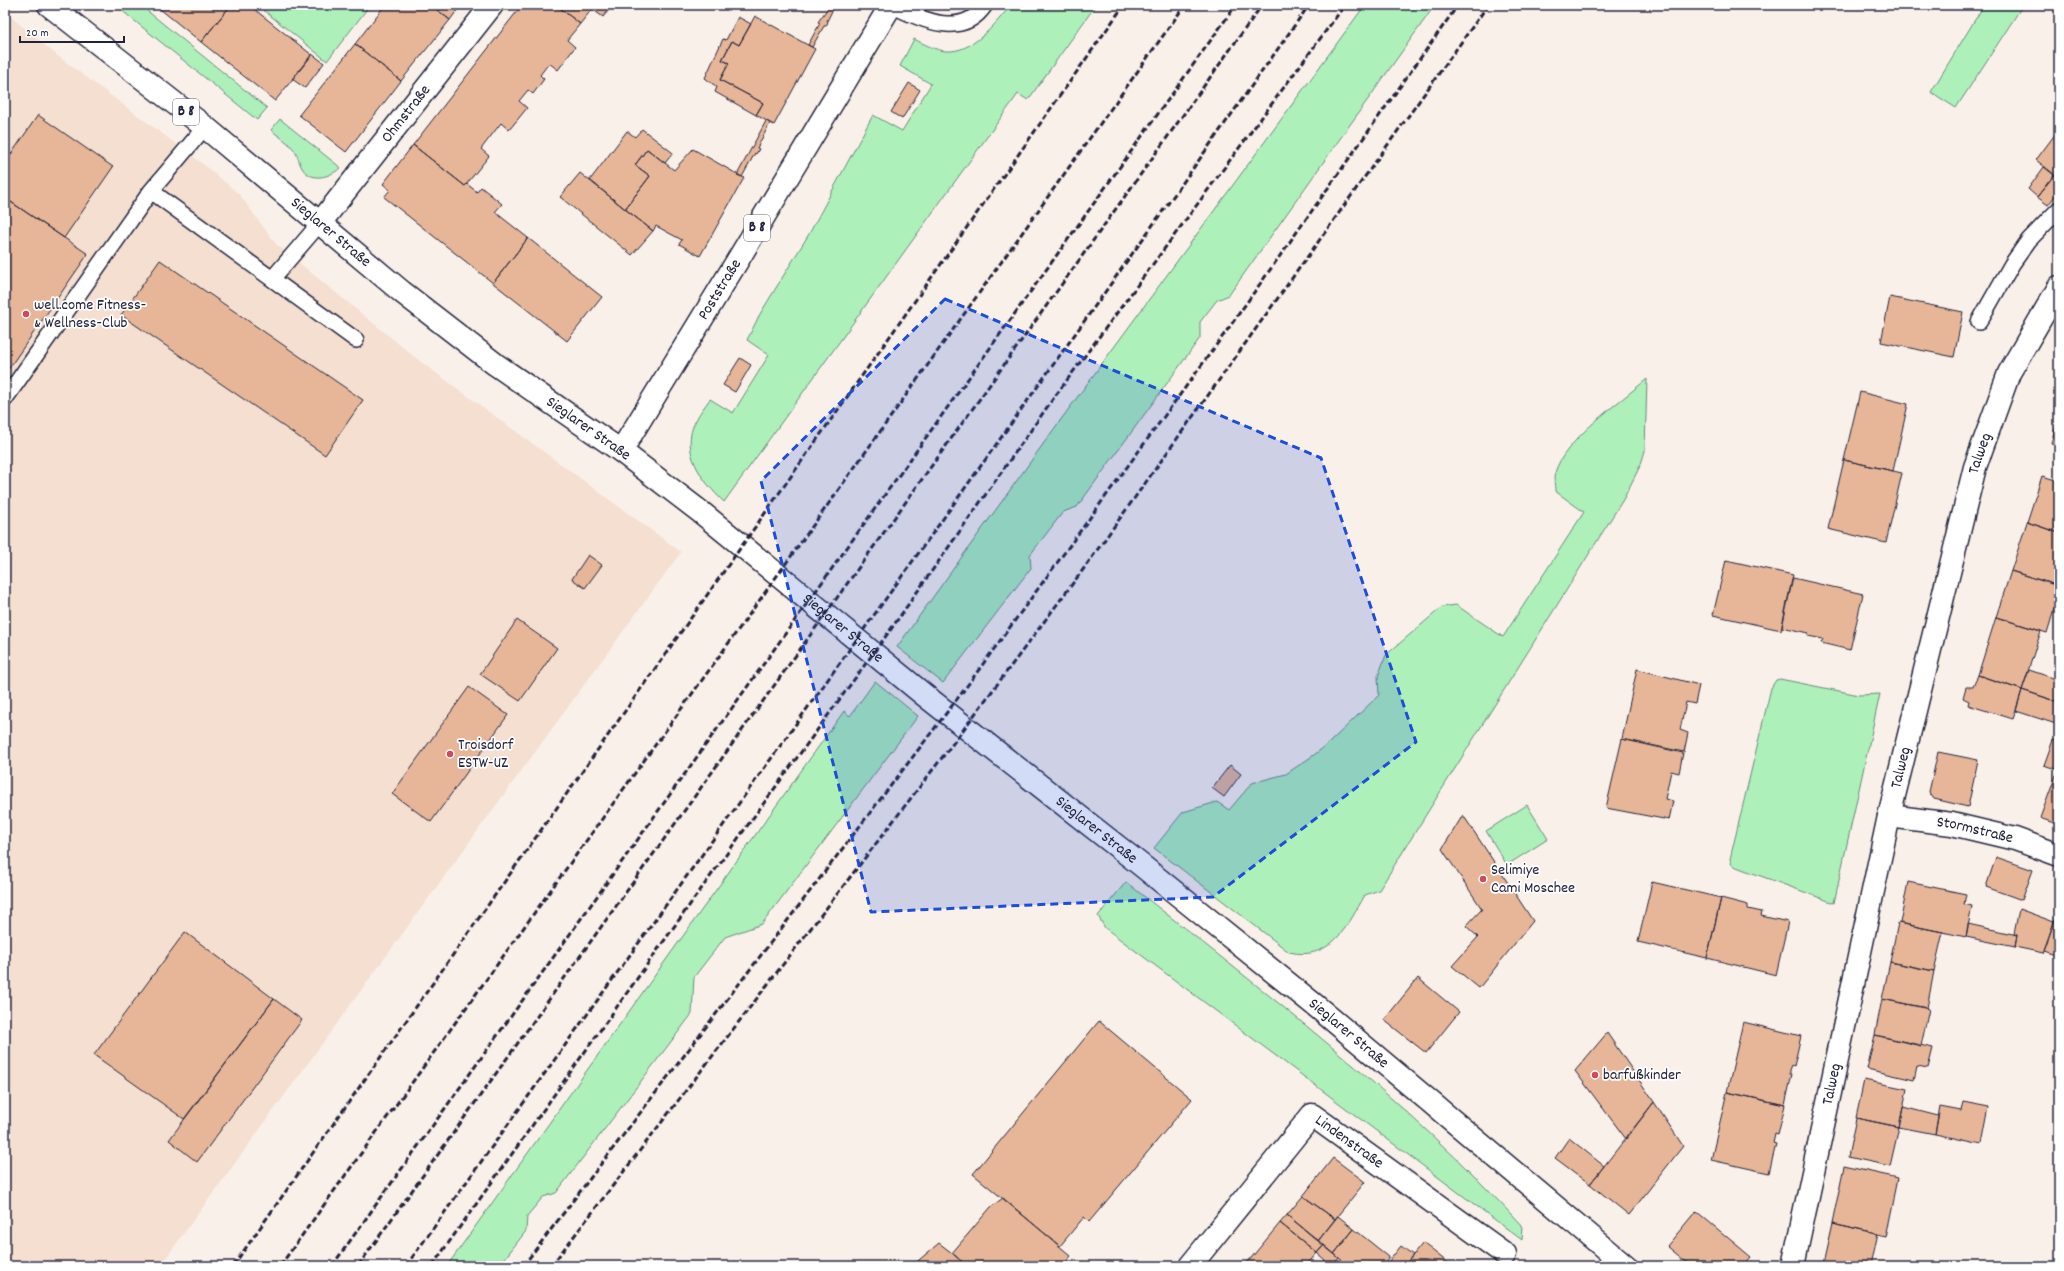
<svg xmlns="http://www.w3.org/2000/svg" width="2064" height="1271" viewBox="0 0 2064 1271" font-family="Dekko,sans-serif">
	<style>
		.built { fill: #f4dfd1 }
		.green { fill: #adf0ba; stroke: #68897a }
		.building { fill: #e7b698; stroke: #22223b }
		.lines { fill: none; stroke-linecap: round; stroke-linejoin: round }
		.service-casing { stroke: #22223b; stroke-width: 18 }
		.minor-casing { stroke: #22223b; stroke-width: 25 }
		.tertiary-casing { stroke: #22223b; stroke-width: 25 }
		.primary-casing { stroke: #22223b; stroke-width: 25 }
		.service { stroke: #fff; stroke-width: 15 }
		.minor { stroke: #fff; stroke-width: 22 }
		.tertiary { stroke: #fff; stroke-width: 22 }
		.primary { stroke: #fff; stroke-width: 22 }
		.rail { stroke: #22223b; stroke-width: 3; stroke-dasharray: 6 3; stroke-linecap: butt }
		.marked { fill: #1d4ed8; fill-opacity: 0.2; stroke: #1d4ed8; stroke-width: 3; stroke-dasharray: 8 5; stroke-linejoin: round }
		.poi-dot { fill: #d1495b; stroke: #fff; stroke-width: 1.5 }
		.labels { text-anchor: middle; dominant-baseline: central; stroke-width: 3.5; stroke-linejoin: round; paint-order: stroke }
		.shield { fill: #fff; stroke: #646476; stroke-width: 1 }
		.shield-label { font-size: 15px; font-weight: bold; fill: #22223b }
		.street-label { font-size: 16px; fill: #22223b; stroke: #fff }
		.poi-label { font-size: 16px; fill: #22223b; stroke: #fff; text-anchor: start }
	</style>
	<rect width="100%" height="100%" fill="#faf0ea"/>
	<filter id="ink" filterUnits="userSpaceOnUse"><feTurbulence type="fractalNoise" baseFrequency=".025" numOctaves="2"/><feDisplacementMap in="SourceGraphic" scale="8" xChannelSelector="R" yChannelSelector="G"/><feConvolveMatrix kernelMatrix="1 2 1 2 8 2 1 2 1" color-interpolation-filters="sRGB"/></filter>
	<g filter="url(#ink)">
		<path class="built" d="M5,12L59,57L203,164L239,194L276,244L421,362L681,552L160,1266H5Z"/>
		<path class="green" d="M115,5H140L267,108L257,120Z
			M257,5H367V9L327,61Z
			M1011,5H1096L1028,100L1018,94L724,502C702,481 679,451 696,420C700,412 705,406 710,399L733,413L769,355L747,340L760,314L809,234L873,115L902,131L931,84L900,66L914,39C924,44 935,50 946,51C973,53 996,23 1011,5Z
			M1365,5H1435L1229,295L1217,300L1200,322V338L1077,507L1063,512L1030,555L1031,568L943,683L897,647L1054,429Z
			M1984,5H2023L1956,108L1931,92Z
			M280,119L341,168C329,177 312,183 302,168C299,163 298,156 295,151C290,143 278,136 271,130Z
			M1647,379L1645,451L1641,464L1624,498L1379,890L1365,895C1348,925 1331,962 1289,952L1154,848L1183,812L1217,802L1229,810L1252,783L1286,774L1314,755L1329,743L1379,695L1378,676L1386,655L1442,607L1456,605L1503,637L1584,512L1555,491C1555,485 1553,478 1555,473C1563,441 1621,401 1647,379Z
			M1780,679L1859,695L1880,694L1834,903L1739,868L1732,865L1730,859L1771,688L1776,680Z
			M875,681L918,716L762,924L725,937L694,977L692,1014L556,1193L543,1197L527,1216L526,1231L499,1266H447L844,711L850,716Z
			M1527,805L1548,839L1507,865L1486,831Z
			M1126,882C1261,989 1406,1099 1523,1227L1522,1240L1105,928L1098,916Z"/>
		<path class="building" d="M155,5H231L201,42Z
			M231,5H249L312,55L275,101L201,42Z
			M385,5H431L450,20L401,81L355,44Z
			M431,5H461L450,20Z
			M522,5H556L580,24L567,40L575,47L558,70L549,63L540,75L544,79L533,94L528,90L519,101L527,108L509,130L501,123L481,149L489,156L465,186L413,145Z
			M556,5H613L603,17L592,9L580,24Z
			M830,5H835L827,21L828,22L826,26H824L812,47L808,45L820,23L818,22Z
			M755,16L815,49L774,125L756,115L763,103L720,80L729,63L722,60L732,41L739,45Z
			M738,17L751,24L739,45L732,41L722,60L729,63L720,80L763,103L756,115L715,92L717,87L705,78L723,39L726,40Z
			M355,44L401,81L346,152L299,115Z
			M312,54L324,63L305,88L292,79Z
			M909,83L920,90L902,119L891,112Z
			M38,115L113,167L64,238L5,198V163Z
			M766,121L770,123L757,148L759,149L756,154L755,153L742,177L737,175Z
			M642,129L673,153L665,163L647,149L635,165L650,176L625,209L590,180L627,131L635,137Z
			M2059,129V178L2036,160Z
			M413,145L465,186L467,184L477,192L481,187L502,204L495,212L528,238L493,283L384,197L390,190L383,184Z
			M647,149L674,170L693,149L744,178L700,256L679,244L682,240L656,226L653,231L625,209L650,176L635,165Z
			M2044,167L2054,175L2037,197L2028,189Z
			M580,173L653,231L632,255L560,197Z
			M2054,175L2059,178V191L2048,205L2037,197Z
			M5,198L88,254L5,374Z
			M528,238L602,297L567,341L493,283Z
			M160,260L363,400L325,455L121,315Z
			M1890,297L1963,312L1954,357L1881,342Z
			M740,358L751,365L735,392L723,385Z
			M1860,392L1908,404L1893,471L1844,460Z
			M2059,416V445L2051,443Z
			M1844,460L1902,473L1886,543L1828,529Z
			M2042,476L2059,481V533L2027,522Z
			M2027,522L2059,533V574L2055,585L2011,571Z
			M588,555L602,565L585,588L572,579Z
			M1726,560L1793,575L1781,630L1713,615Z
			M2011,571L2059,586V593L2047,633L1996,617Z
			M1793,578L1863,594L1850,650L1821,643L1823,639L1808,636L1809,633L1782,627Z
			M1996,617L2041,631L2022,690L1978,675Z
			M517,620L557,648L520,701L480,674Z
			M1637,669L1699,685L1695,704L1686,702L1680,730L1688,733L1684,752L1622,739Z
			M2029,670L2059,680V702L2022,690Z
			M1978,675L2022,690L2013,719L1968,705L1969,701L1963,698L1966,687H1973Z
			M469,687L508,715L431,822L392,794Z
			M2022,690L2059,702V725L2016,711Z
			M1622,739L1683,753L1679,773L1671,771L1665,799L1673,801L1669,820L1606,808Z
			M2053,740L2059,742L2058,770L2044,765Z
			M1938,752L1978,760L1968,807L1934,799L1929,792Z
			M1230,765L1241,774L1224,797L1212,788Z
			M2056,775L2059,776V825L2040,818Z
			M1463,815L1533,921L1479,988L1452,966L1478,937L1466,926L1482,909L1442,849Z
			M1996,857L2033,870L2022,900L1986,887Z
			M1652,882L1721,898L1707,958L1638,942Z
			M1908,882L1966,894L1964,904L1972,906L1966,937L1900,923Z
			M1721,898L1748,905V909L1762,912L1761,916L1788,922L1776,975L1707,958Z
			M2019,909L2054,922L2043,953L2015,947L2017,935L2014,934Z
			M2059,909V955L2044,950Z
			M1898,923L1943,932L1934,971L1890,962Z
			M1968,924L2017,935L2015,947L1966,937Z
			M185,932L274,999L184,1119L94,1055Z
			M1890,962L1934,971L1927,1008L1882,999Z
			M1418,978L1459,1012L1426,1053L1384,1020Z
			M274,999L302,1020L197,1162L169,1140Z
			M1882,999L1929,1009L1921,1046L1875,1035Z
			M1099,1021L1192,1099L1089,1222L1084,1217L1060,1246L973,1174Z
			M1743,1022L1801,1036L1794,1066L1792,1065L1790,1070V1074H1792L1785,1105L1727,1092Z
			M1607,1033L1654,1102L1626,1139L1575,1071Z
			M1875,1035L1933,1048L1928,1068L1917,1066L1914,1080L1867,1069Z
			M1864,1080L1907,1089L1899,1127L1856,1118Z
			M1727,1092L1785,1105L1778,1135L1775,1134L1774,1139L1773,1143L1776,1144L1769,1173L1711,1160Z
			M1654,1102L1683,1146L1629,1215L1590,1184Z
			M1963,1102L1989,1107L1982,1144L1935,1134L1940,1107L1961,1111Z
			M1903,1107L1938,1116L1935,1134L1899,1127Z
			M1856,1118L1899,1127L1890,1166L1848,1157Z
			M1569,1138L1604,1166L1590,1184L1555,1158Z
			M1333,1158L1365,1182L1335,1219L1303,1196Z
			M1844,1166L1898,1178L1886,1236L1832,1224Z
			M1303,1196L1335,1219L1318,1241L1287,1215Z
			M1003,1198L1071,1256L1062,1266H967L952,1253L991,1207Z
			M1696,1211L1751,1257L1743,1266H1691L1667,1246Z
			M1287,1215L1324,1245L1317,1253L1280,1223Z
			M1338,1216L1354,1229L1334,1254L1318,1241Z
			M1280,1223L1317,1253L1306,1266H1250L1247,1263Z
			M1832,1224L1878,1234L1871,1266H1832L1823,1264Z
			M1354,1229L1389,1257L1382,1266H1349L1334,1254Z
			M939,1243L952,1253L967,1266H912Z
			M1423,1243L1452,1266H1404Z
			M1324,1245L1339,1258L1332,1266H1325L1322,1264L1325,1260L1317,1253Z
			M1401,1246L1413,1255L1404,1266H1385Z"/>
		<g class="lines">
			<g class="service-casing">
				<path id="service" d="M891,5C921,19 962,40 985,5
					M151,191L356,340
					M272,279L320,223
					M1979,322L2012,264L2029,240L2059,209
					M5,399L151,191L205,127"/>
			</g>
			<g class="minor-casing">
				<g id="minor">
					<path id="s1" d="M320,223L492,5"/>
					<path id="s2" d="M1889,816L1952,824L2015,839L2059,855"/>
					<path id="s3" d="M1190,1266L1312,1115L1505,1254"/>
					<path id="s4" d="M1793,1266L1889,816L1975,467L2009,373L2059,287"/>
				</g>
			</g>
			<g class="tertiary-casing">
				<g id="tertiary">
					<path id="s5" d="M621,451L702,513L923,694L1141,865L1316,1006L1626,1266"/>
				</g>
			</g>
			<g class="primary-casing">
				<g id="primary">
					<path id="s6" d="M49,5L205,127L402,292L495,364L621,451L736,263L891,5"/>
				</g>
			</g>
			<use href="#service" class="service"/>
			<use href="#minor" class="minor"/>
			<use href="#tertiary" class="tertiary"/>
			<use href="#primary" class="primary"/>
			<path class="rail" d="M233,1266L1124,5
				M280,1266L764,594L1185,5
				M332,1266L1236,5
				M358,1266L1262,5
				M406,1266C708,847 1010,427 1309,5
				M432,1266L696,896L891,629L1050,403L1345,5
				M523,1266L964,690L1228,329L1458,5
				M551,1266L951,746L1085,567L1488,5"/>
		</g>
	</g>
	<path class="marked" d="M945,299L1321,458L1416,742L1213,897L871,912L761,481Z"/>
	<g class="poi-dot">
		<circle cx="26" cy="314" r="4"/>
		<circle cx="450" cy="754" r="4"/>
		<circle cx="1483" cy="879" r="4"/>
		<circle cx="1595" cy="1075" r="4"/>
	</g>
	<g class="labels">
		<g class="shield">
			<rect x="173" y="99" width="26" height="26" rx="3"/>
			<rect x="744" y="215" width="26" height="26" rx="3"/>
		</g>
		<g class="shield-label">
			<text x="186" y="112">B 8</text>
			<text x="757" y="228">B 8</text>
		</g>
		<g class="street-label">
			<text stroke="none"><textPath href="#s1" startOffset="139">Ohmstraße</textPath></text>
			<text stroke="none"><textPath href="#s6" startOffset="362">Sieglarer Straße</textPath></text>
			<text stroke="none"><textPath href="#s6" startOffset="915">Poststraße</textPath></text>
			<text transform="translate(588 429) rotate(35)">Sieglarer Straße</text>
			<text stroke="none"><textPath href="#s4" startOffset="834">Talweg</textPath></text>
			<text stroke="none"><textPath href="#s5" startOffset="284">Sieglarer Straße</textPath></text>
			<text stroke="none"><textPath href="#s4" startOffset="510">Talweg</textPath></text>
			<text stroke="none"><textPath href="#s5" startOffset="608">Sieglarer Straße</textPath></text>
			<text stroke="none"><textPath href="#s2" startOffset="87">Stormstraße</textPath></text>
			<text stroke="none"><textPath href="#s5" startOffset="932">Sieglarer Straße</textPath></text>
			<text stroke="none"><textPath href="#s4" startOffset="186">Talweg</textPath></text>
			<text stroke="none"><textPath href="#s3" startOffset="240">Lindenstraße</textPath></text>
		</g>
		<g class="poi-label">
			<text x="34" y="305">well.come Fitness-<tspan x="34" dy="18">&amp; Wellness-Club</tspan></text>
			<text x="458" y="745">Troisdorf<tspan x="458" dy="18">ESTW-UZ</tspan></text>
			<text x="1491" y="870">Selimiye<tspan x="1491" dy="18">Cami Moschee</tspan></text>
			<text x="1603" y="1075">barfußkinder</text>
		</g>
	</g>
	<rect width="2064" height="1271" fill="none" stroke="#fff" stroke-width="20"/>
	<rect x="10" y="10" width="2044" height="1251" fill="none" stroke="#22223b" stroke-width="1.5" filter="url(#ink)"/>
	<path d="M20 36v6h104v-6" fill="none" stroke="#22223b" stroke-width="2"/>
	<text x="26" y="36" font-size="12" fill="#22223b" stroke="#ffffff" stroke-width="3" paint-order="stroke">20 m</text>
</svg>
